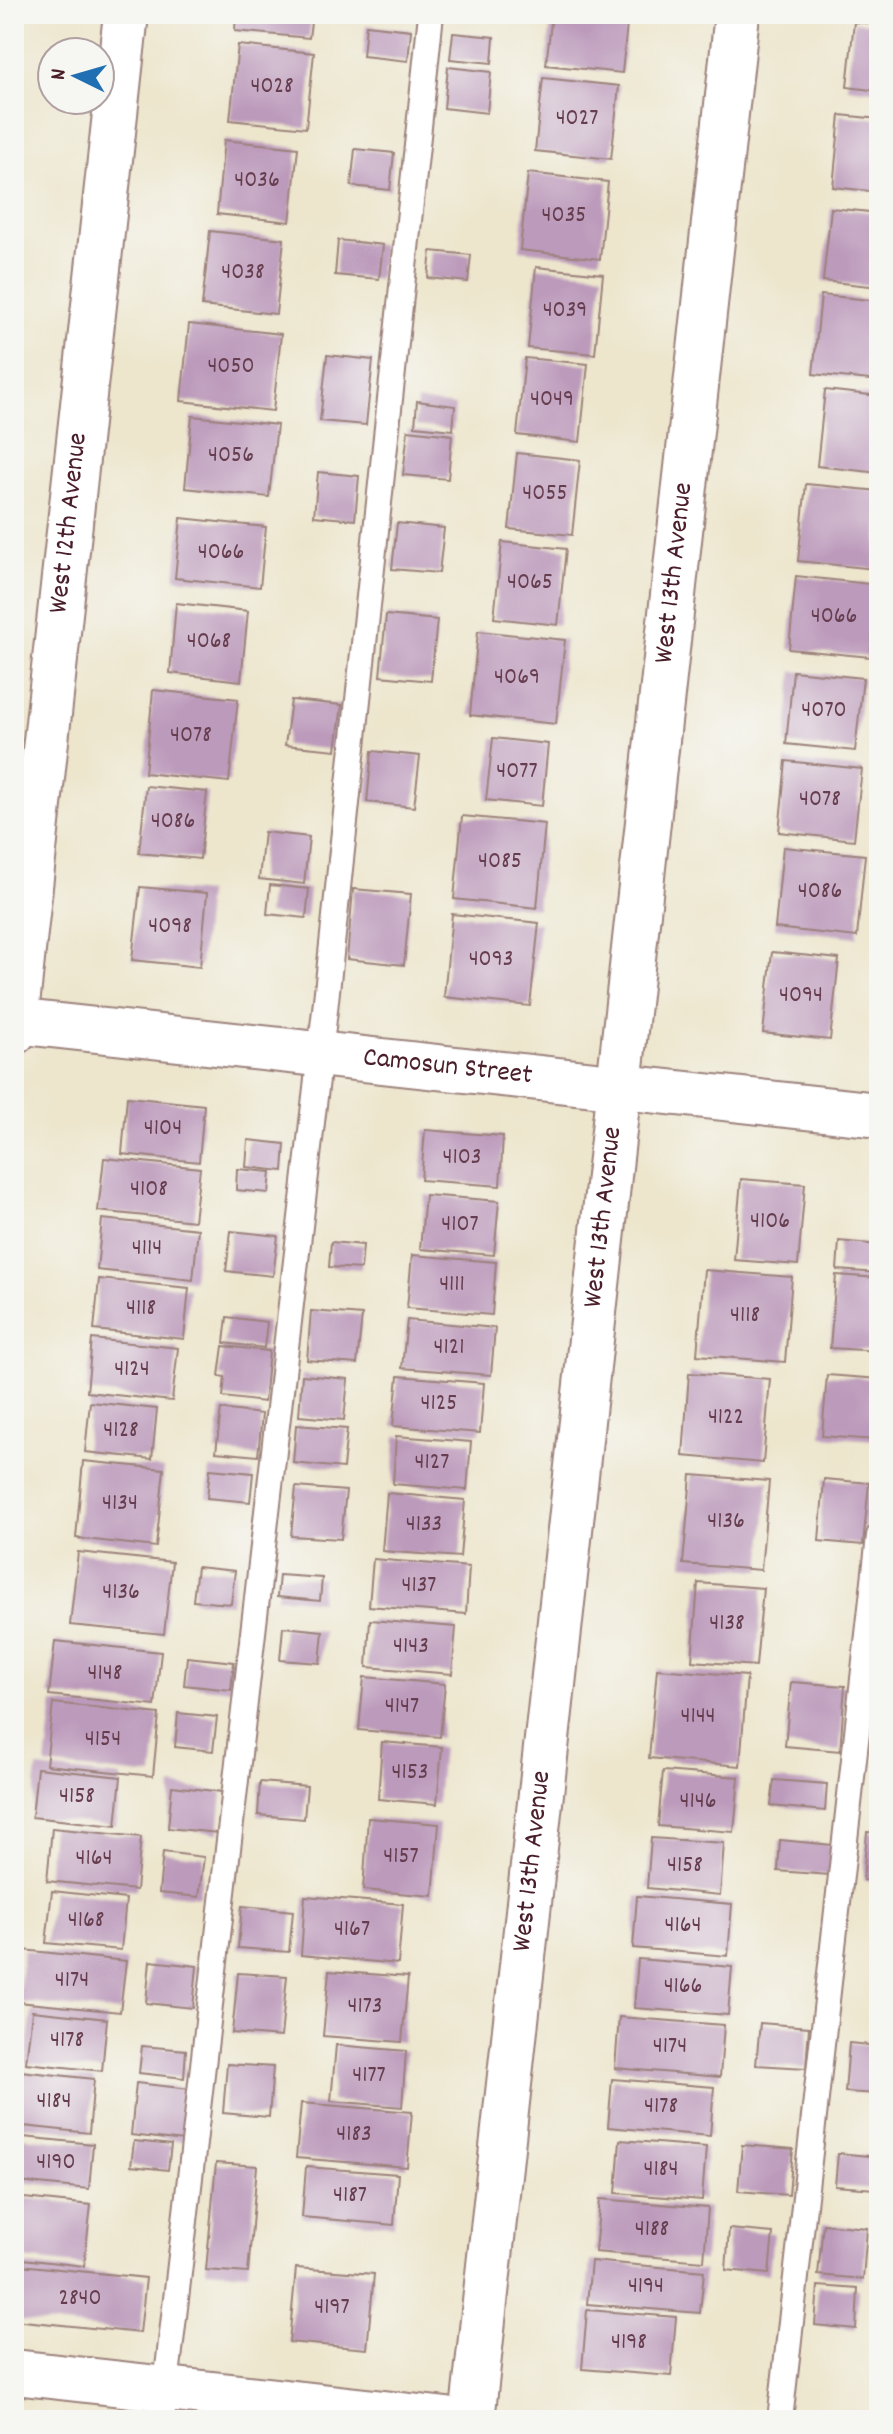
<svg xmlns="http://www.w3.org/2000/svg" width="893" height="2434" viewBox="0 0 893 2434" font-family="Dekko,sans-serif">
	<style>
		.building { fill: #bc9abb }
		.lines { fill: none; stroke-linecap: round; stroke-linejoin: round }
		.lane-casing { stroke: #9c827c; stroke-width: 28 }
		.street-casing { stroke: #9c827c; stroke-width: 48 }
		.lane { stroke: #fff; stroke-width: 24 }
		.street { stroke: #fff; stroke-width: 44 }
		.labels { text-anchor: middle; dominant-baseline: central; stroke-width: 6; stroke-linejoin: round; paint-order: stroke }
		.number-label { font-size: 24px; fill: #663e4f }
		.street-label { font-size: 28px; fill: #4a1f2b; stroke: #f6f6f2 }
	</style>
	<rect width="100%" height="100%" fill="#f6f6f2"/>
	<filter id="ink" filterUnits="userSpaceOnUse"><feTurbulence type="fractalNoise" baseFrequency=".0125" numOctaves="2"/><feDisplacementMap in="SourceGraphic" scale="16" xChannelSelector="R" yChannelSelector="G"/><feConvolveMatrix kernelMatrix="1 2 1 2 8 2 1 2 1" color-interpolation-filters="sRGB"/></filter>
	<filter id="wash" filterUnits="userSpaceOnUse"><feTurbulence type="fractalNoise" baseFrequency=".006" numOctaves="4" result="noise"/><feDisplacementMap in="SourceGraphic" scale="32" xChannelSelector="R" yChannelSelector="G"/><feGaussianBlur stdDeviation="1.8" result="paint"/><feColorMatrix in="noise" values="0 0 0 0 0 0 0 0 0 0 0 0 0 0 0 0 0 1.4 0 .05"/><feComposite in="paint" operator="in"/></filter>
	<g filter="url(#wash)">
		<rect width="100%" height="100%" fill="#ede6cd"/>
		<g id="blocks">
			<path class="building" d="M236,14H312L309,38L235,31Z
				M552,14H628L622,73L546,65Z
				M854,22L879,24V91L847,87Z
				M366,25L411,30L408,61L363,56Z
				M453,33L494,37L492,63L450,59Z
				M238,45L314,53L306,128L230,120Z
				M448,67L491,72L487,113L444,108Z
				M543,78L619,86L611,159L535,151Z
				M840,115L879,119V192L833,187Z
				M224,140L298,148L290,222L217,214Z
				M355,149L394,153L390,190L351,186Z
				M528,173L608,182L600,259L520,250Z
				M831,208L879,213V287L823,281Z
				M210,231L284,239L276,314L202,306Z
				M338,240L383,245L379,279L335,275Z
				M431,251L471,255L468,282L428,278Z
				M536,267L603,274L595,354L528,348Z
				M821,295L879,301V381L813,374Z
				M189,324L281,334L273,411L181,401Z
				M327,355L373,360L366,425L320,421Z
				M525,358L588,364L580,442L517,435Z
				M825,390L879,396V473L817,466Z
				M417,401L455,406L453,430L415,426Z
				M192,416L277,425L269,497L185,488Z
				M408,430L452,435L448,479L403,475Z
				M517,453L580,460L572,535L509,529Z
				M318,472L359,476L355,520L314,516Z
				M806,484L879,491V529L875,569L798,561Z
				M181,518L266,527L260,587L175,578Z
				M397,523L444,528L439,573L392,569Z
				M502,542L566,549L558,625L494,618Z
				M796,576L878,585L870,657L789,649Z
				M176,603L248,611L241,681L170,673Z
				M386,615L437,620L431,681L380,676Z
				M478,631L565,640L556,724L470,715Z
				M793,671L863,678L855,751L786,744Z
				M153,690L238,699L229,782L145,773Z
				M291,700L342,705L336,750L285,745Z
				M493,738L548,744L542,806L486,800Z
				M372,751L420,756L414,807L367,802Z
				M786,761L862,769L854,840L779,832Z
				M146,786L207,792L200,859L139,853Z
				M462,816L545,824L537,908L454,899Z
				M264,832L309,837L304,884L259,879Z
				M783,847L865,855L857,937L775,928Z
				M270,885L309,889L306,918L267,914Z
				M140,887L207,893L200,967L132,960Z
				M353,889L411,894L404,965L347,959Z
				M452,914L539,923L530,1006L444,997Z
				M772,952L839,959L830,1040L763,1033Z
				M127,1097L204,1105L199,1162L122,1154Z
				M425,1130L503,1136L500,1186L421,1180Z
				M248,1140L285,1144L283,1171L246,1167Z
				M104,1158L200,1168L194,1221L98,1211Z
				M237,1169L271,1172L269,1193L236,1190Z
				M741,1179L805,1184L798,1265L734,1260Z
				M425,1195L499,1201L494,1255L420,1249Z
				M102,1219L198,1229L193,1280L97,1270Z
				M231,1231L278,1236L273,1276L226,1271Z
				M839,1241L879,1245V1273L837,1270Z
				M331,1242L363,1245L361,1269L329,1267Z
				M412,1255L496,1262L492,1315L407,1308Z
				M704,1270L792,1277L785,1362L697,1355Z
				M836,1275L879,1278V1351L830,1348Z
				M99,1279L189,1288L184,1339L94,1330Z
				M311,1311L362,1315L357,1364L307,1360Z
				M227,1317L267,1322L264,1348L224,1343Z
				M407,1320L495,1328L491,1375L402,1368Z
				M92,1339L178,1348L172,1401L87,1392Z
				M223,1346L269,1351L264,1402L223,1397L225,1377L219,1376Z
				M689,1373L770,1379L763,1463L683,1456Z
				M302,1375L348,1379L344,1420L299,1416Z
				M827,1375L879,1379L876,1440L822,1436Z
				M398,1376L484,1383L480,1433L393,1426Z
				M90,1402L157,1409L152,1459L85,1452Z
				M221,1409L262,1414L258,1456L216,1452Z
				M296,1425L347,1429L343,1468L293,1463Z
				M396,1436L471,1442L467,1490L393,1484Z
				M83,1461L164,1469L156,1547L76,1538Z
				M210,1469L253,1473L250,1502L207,1498Z
				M691,1475L769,1481L761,1570L683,1564Z
				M824,1479L869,1483L863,1545L819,1541Z
				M296,1487L346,1491L341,1539L291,1536Z
				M387,1493L465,1500L460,1557L382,1551Z
				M78,1552L172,1562L164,1634L70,1625Z
				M373,1559L469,1567L466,1614L369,1606Z
				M197,1567L235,1571L231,1604L193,1601Z
				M279,1575L322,1578L320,1601L277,1597Z
				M698,1583L763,1588L756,1666L692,1661Z
				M370,1620L456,1627L452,1674L367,1667Z
				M283,1627L323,1631L320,1663L280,1660Z
				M55,1641L161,1652L155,1706L49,1695Z
				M187,1657L234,1662L231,1690L184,1685Z
				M657,1669L747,1676L740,1766L649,1758Z
				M364,1677L445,1684L440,1737L359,1730Z
				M791,1682L845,1686L840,1751L785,1746Z
				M53,1703L159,1714L153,1776L46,1765Z
				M178,1713L217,1717L213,1751L175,1747Z
				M382,1742L442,1747L437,1804L378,1799Z
				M37,1768L121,1777L116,1826L32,1817Z
				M663,1771L739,1777L734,1832L658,1826Z
				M774,1780L827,1784L825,1811L771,1806Z
				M260,1782L307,1786L304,1819L258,1815Z
				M172,1786L222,1792L218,1833L168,1828Z
				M368,1818L439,1824L433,1896L363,1890Z
				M52,1828L141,1837L136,1890L47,1881Z
				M867,1832L879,1833V1881L863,1880Z
				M651,1838L724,1843L720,1895L647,1888Z
				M780,1840L832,1845L830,1875L778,1871Z
				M163,1852L204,1857L199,1897L159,1893Z
				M52,1891L126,1899L121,1950L46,1943Z
				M305,1896L403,1904L398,1964L301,1955Z
				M637,1896L732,1904L728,1956L633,1948Z
				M242,1906L293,1911L289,1952L238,1948Z
				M23,1950L126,1961L120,2012L18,2002Z
				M638,1959L732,1967L728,2015L634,2008Z
				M150,1961L197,1966L193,2008L146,2003Z
				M329,1971L408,1977L402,2042L323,2036Z
				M238,1973L287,1976L281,2037L232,2033Z
				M32,2011L107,2019L102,2071L26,2063Z
				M619,2017L724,2025L720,2077L615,2068Z
				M760,2023L809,2027L806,2068L756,2065Z
				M849,2043L879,2046V2094L845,2092Z
				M336,2045L406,2051L402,2107L331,2101Z
				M142,2046L186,2050L184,2078L139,2073Z
				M227,2064L273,2067L269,2117L223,2113Z
				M20,2071L94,2079L89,2133L14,2125Z
				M612,2079L714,2087L710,2136L608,2127Z
				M136,2083L190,2089L184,2141L131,2135Z
				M301,2103L412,2112L407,2167L296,2158Z
				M23,2137L93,2144L89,2189L18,2182Z
				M620,2140L706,2147L702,2200L616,2193Z
				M134,2141L171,2145L168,2170L131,2166Z
				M742,2145L793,2149L789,2195L738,2191Z
				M838,2153L878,2157L875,2189L835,2186Z
				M216,2163L257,2166L248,2273L206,2270Z
				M306,2167L398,2174L394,2225L302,2217Z
				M14,2197L91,2205L84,2266L14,2258Z
				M600,2199L708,2208L704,2261L595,2252Z
				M823,2224L867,2228L863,2279L818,2275Z
				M729,2229L773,2233L769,2274L726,2270Z
				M591,2261L704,2271L700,2313L587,2304Z
				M20,2265L146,2278L140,2333L14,2320Z
				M296,2268L374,2274L367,2349L289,2342Z
				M818,2286L858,2289L856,2329L815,2325Z
				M587,2310L676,2317L671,2376L582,2369Z"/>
		</g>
	</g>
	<g filter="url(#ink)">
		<use href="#blocks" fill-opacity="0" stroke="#9c827c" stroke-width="2"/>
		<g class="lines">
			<g class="lane-casing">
				<path id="lane" d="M162,2420L325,1010L431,14
					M780,2420L879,1536"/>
			</g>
			<g class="street-casing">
				<g id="street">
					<path id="s1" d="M14,1021L879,1115"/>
					<path id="s2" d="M14,1032L126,14"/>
					<path d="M14,2372L447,2420"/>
					<path id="s3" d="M472,2420L737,14"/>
				</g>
			</g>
			<use href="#lane" class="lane"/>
			<use href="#street" class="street"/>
		</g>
	</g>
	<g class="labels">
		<g class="number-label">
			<text x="272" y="87">4028</text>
			<text x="577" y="119">4027</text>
			<text x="257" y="181">4036</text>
			<text x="564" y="216">4035</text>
			<text x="243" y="273">4038</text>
			<text x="565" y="311">4039</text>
			<text x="231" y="367">4050</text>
			<text x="552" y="400">4049</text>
			<text x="231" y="456">4056</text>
			<text x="545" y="494">4055</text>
			<text x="221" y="553">4066</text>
			<text x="530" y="583">4065</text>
			<text x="834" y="617">4066</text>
			<text x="209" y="642">4068</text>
			<text x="517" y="678">4069</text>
			<text x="824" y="711">4070</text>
			<text x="191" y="736">4078</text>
			<text x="517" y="772">4077</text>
			<text x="820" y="800">4078</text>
			<text x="173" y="822">4086</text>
			<text x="500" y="862">4085</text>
			<text x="820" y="892">4086</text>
			<text x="170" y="927">4098</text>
			<text x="491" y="960">4093</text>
			<text x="801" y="996">4094</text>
			<text x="163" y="1129">4104</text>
			<text x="462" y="1158">4103</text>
			<text x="149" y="1190">4108</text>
			<text x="770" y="1222">4106</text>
			<text x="460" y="1225">4107</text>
			<text x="147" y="1249">4114</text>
			<text x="452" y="1285">4111</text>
			<text x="141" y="1309">4118</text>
			<text x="745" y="1316">4118</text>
			<text x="449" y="1348">4121</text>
			<text x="132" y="1370">4124</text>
			<text x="439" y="1404">4125</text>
			<text x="726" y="1418">4122</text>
			<text x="121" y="1431">4128</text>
			<text x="432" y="1463">4127</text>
			<text x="120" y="1504">4134</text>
			<text x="726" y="1522">4136</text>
			<text x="424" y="1525">4133</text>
			<text x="419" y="1586">4137</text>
			<text x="121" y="1593">4136</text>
			<text x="727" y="1624">4138</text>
			<text x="411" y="1647">4143</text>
			<text x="105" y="1674">4148</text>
			<text x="402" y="1707">4147</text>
			<text x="698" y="1717">4144</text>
			<text x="103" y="1740">4154</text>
			<text x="410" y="1773">4153</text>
			<text x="77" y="1797">4158</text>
			<text x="698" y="1802">4146</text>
			<text x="401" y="1857">4157</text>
			<text x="94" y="1859">4164</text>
			<text x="685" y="1866">4158</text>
			<text x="86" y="1921">4168</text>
			<text x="683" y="1926">4164</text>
			<text x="352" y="1930">4167</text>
			<text x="72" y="1981">4174</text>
			<text x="683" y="1987">4166</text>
			<text x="365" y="2007">4173</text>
			<text x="67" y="2041">4178</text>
			<text x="670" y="2047">4174</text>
			<text x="369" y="2076">4177</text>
			<text x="54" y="2102">4184</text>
			<text x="661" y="2107">4178</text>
			<text x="354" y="2135">4183</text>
			<text x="56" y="2163">4190</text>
			<text x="661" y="2170">4184</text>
			<text x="350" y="2196">4187</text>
			<text x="652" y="2230">4188</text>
			<text x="646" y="2287">4194</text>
			<text x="80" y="2299">2840</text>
			<text x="332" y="2308">4197</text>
			<text x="629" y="2343">4198</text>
		</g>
		<g class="street-label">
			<text stroke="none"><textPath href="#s2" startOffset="512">West 12th Avenue</textPath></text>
			<text stroke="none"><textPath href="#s3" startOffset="1858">West 13th Avenue</textPath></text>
			<text stroke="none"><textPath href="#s1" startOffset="436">Camosun Street</textPath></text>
			<text stroke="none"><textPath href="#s3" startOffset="1210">West 13th Avenue</textPath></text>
			<text stroke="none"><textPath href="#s3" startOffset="562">West 13th Avenue</textPath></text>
		</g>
	</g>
	<rect width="893" height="2434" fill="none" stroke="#f6f6f2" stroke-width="48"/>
	<g transform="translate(76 76) rotate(275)"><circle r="38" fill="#f6f6f2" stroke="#b1a0a2" stroke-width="2"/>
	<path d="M0-6L14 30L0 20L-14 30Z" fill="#1f6fb2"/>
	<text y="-12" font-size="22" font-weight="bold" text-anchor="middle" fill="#4a1f2b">N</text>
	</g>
</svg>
